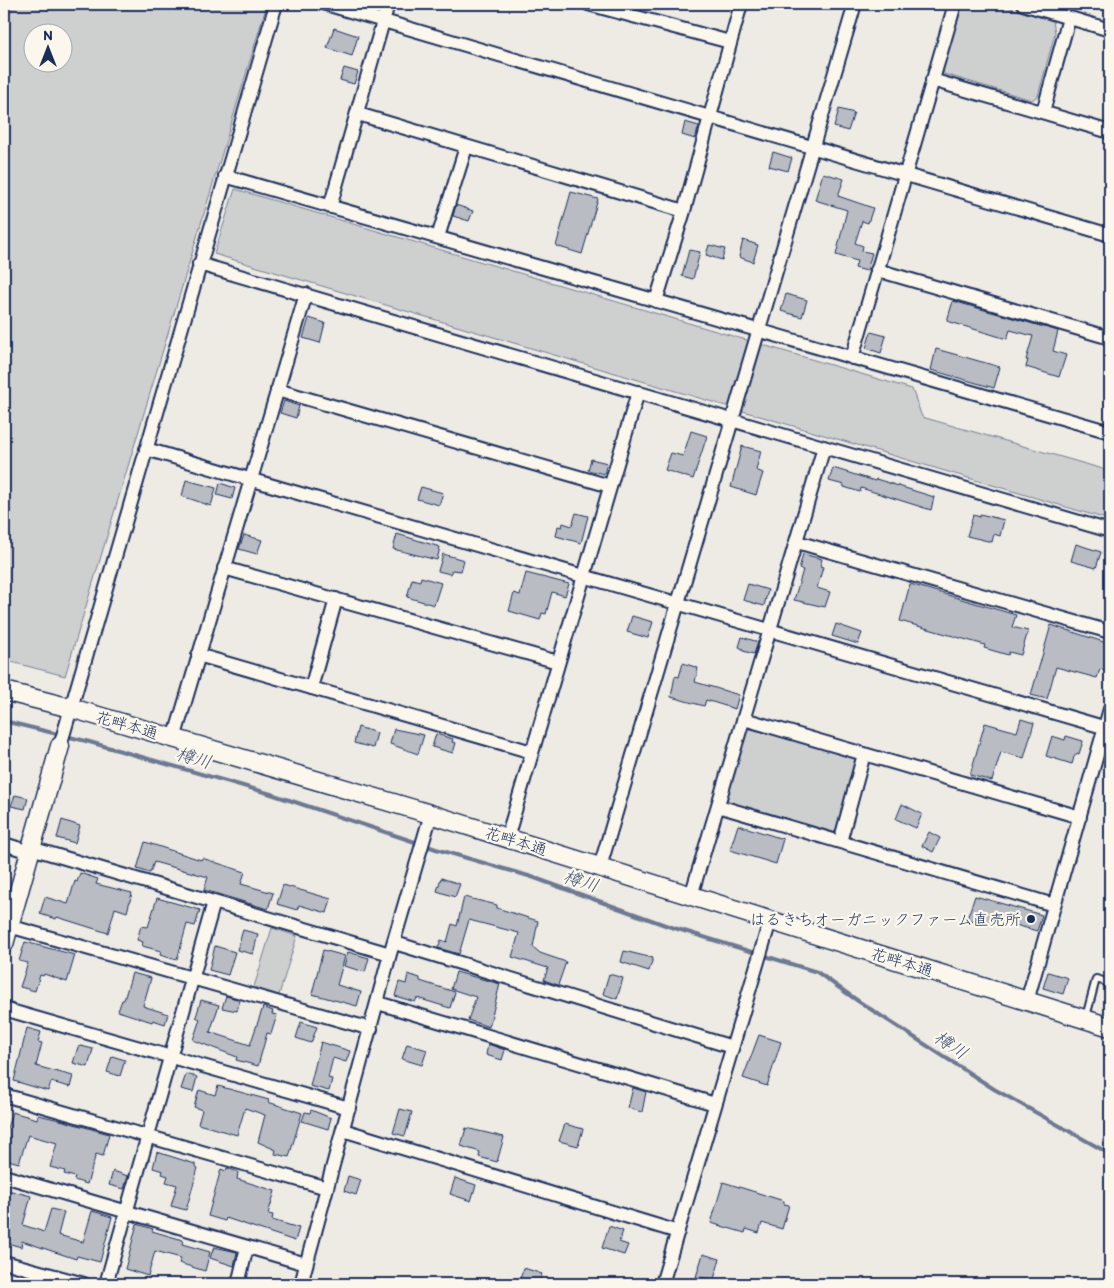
<svg xmlns="http://www.w3.org/2000/svg" width="1114" height="1288" viewBox="0 0 1114 1288" font-family="Itim,'Klee One',sans-serif">
	<style>
		.green { fill: #cecfcf; stroke: #747f96; fill-rule: evenodd }
		.lines { fill: none; stroke-linecap: round; stroke-linejoin: round }
		.stream { stroke: #6d7892; stroke-width: 4 }
		.building { fill: #b9bcc3; stroke: #1b2f5e }
		.lane-casing { stroke: #1b2f5e; stroke-width: 10 }
		.street-casing { stroke: #1b2f5e; stroke-width: 16 }
		.secondary-casing { stroke: #1b2f5e; stroke-width: 21 }
		.lane { stroke: #fbf7ec; stroke-width: 6 }
		.street { stroke: #fbf7ec; stroke-width: 12 }
		.secondary { stroke: #fbf7ec; stroke-width: 18 }
		.poi-dot { fill: #1b2f5e; stroke: #fbf7ec; stroke-width: 2 }
		.labels { text-anchor: middle; dominant-baseline: central; stroke-width: 4.5; stroke-linejoin: round; paint-order: stroke }
		.street-label { font-size: 16px; fill: #1b2f5e; stroke: #fbf7ec }
		.poi-label { font-size: 16px; fill: #1b2f5e; stroke: #fbf7ec; text-anchor: end }
		.water-label { font-size: 18px; font-style: italic; fill: #445378; stroke: #fbf7ec }
	</style>
	<rect width="100%" height="100%" fill="#eeebe4"/>
	<filter id="ink" filterUnits="userSpaceOnUse"><feTurbulence type="fractalNoise" baseFrequency=".02" numOctaves="2"/><feDisplacementMap in="SourceGraphic" scale="10" xChannelSelector="R" yChannelSelector="G"/><feConvolveMatrix kernelMatrix="1 2 1 2 8 2 1 2 1" color-interpolation-filters="sRGB"/></filter>
	<g filter="url(#ink)">
		<path class="green" d="M16,4H267L65,676L4,660V22ZM32,32H62V62H32Z
			M963,4H997L1053,21L1055,33L1038,96L1032,100L944,74L942,65Z
			M235,189L912,389L922,417L1110,471V520L214,254Z
			M754,728L857,759L838,832L833,835L730,805L727,798L747,731Z
			M272,928L297,936L279,995L254,987Z"/>
		<g class="lines">
			<path class="stream" d="M4,721L86,741L271,794L436,849L532,877L668,926L817,972L858,1001L994,1089L1110,1154"/>
		</g>
		<path class="building" d="M334,28L358,36L352,56L327,48Z
			M344,68L358,72L354,84L340,80Z
			M839,109L854,113L848,131L834,127Z
			M685,122L699,126L695,139L682,135Z
			M773,152L792,158L788,171L769,166Z
			M823,173L844,179L838,196L873,208L868,223L862,221L855,243L863,246L862,251L872,253L867,271L855,268L857,261L836,255L847,210L815,200Z
			M571,192L598,199L582,254L556,246Z
			M456,205L473,211L469,221L453,216Z
			M743,240L758,245L753,262L739,257Z
			M709,245L725,249L722,260L706,255Z
			M689,250L700,252L693,279L682,276Z
			M786,294L807,300L802,317L781,311Z
			M953,301L1058,331L1053,351L1066,355L1059,377L1026,367L1028,360H1026L1033,336L1010,330L1007,339L947,321Z
			M309,318L325,323L320,343L303,338Z
			M871,332L886,336L881,353L866,348Z
			M936,349L1000,367L994,388L931,370Z
			M284,401L299,406L296,418L280,413Z
			M691,431L707,436L693,479L665,470L671,453L683,456Z
			M742,446L761,451L756,470L763,473L756,495L731,487Z
			M591,459L607,463L604,474L588,470Z
			M833,468L875,481L876,479L934,497L931,510L861,488L860,492L844,487V485L829,481Z
			M186,480L216,488L211,506L182,496Z
			M220,483L235,488L232,499L217,495Z
			M421,487L443,493L439,505L417,499Z
			M576,513L588,516L581,543L556,536L558,526L562,527L563,523L572,526Z
			M980,514L1004,520L1000,536L994,534L992,542L967,536L973,515L980,517Z
			M397,534L440,547L437,560L393,549Z
			M244,535L262,540L257,554L239,549Z
			M1076,544L1101,552L1096,568L1071,561Z
			M443,554L464,560L461,571L452,570L450,574L438,571Z
			M803,554L822,559L820,566L823,567L817,588L830,592L825,607L794,600L803,570L799,569Z
			M526,573L569,584L565,596L552,592L546,614L542,613L540,620L509,611L514,593L520,595Z
			M421,577L441,583L434,605L407,597L412,579L420,581Z
			M748,584L768,590L764,606L743,600Z
			M910,584L1016,615L1012,627L1028,631L1021,655L1009,652L1008,655L984,648L985,645L900,621Z
			M632,616L653,622L648,638L627,632Z
			M836,624L862,633L858,644L832,636Z
			M1051,625L1110,644V673L1100,669L1097,678L1056,667L1047,699L1031,695Z
			M742,637L758,642L754,654L743,651V649L739,647Z
			M683,663L698,668L695,682L739,695L735,709L706,700L704,706L671,697L675,676L679,677Z
			M1021,719L1034,723L1024,758L1001,752L992,781L970,775L985,723L1017,732Z
			M358,727L377,733L373,748L354,743Z
			M394,729L424,735L418,754L390,744Z
			M436,734L453,739L452,742L456,743L453,753L432,747Z
			M1052,736L1065,740L1066,736L1083,741L1079,754L1077,753L1074,757L1072,764L1046,756Z
			M15,795L28,798L25,809L11,806Z
			M902,804L922,814L916,828L896,819Z
			M62,820L80,826L75,843L57,838Z
			M738,825L783,839L776,864L730,850Z
			M929,832L940,838L933,852L922,846Z
			M145,842L201,860L202,858L245,872L241,884L273,893L268,909L204,890L208,877L154,862L150,873L137,869Z
			M80,873L98,879L96,884L132,893L127,912L115,908L108,933L57,917L56,919L40,914L45,897L68,904L75,881L77,882Z
			M441,878L460,884L455,897L437,891Z
			M283,885L331,899L327,913L299,905L297,910L277,904Z
			M975,896L1042,915L1037,931L994,919L992,926L967,919Z
			M464,897L497,905V908L538,921L533,947L540,953L566,962L558,985L544,980L548,968L512,957L519,933L469,920L459,954L438,948L441,940L447,942L452,924L457,926Z
			M157,898L200,910L195,926L187,924L177,960L160,955L161,951L142,946L143,942L137,940L141,926L148,927Z
			M243,930L258,934L253,954L237,950Z
			M25,942L75,955L67,982L44,974L43,976L40,975L35,991L20,987L28,963L19,961Z
			M215,946L235,952L228,975L209,970Z
			M323,950L345,956L337,985L361,992L357,1006L312,994Z
			M624,951L653,958L649,971L621,962Z
			M348,952L369,958L365,972L344,966Z
			M456,972L500,984L489,1027L468,1020L476,997L451,989Z
			M1048,972L1068,978L1063,994L1043,988Z
			M132,973L151,978L143,1006L168,1014L165,1024L153,1020L152,1022L118,1011L122,1000H124Z
			M408,974L420,978V981L455,992L450,1008L417,998L415,1002L395,996L399,982L406,984Z
			M609,974L623,978L617,999L603,994Z
			M226,996L240,1000L237,1011L222,1008Z
			M201,1000L219,1005L210,1032L250,1045L263,1007L273,1011L272,1014L277,1015L271,1034L267,1033L258,1066L236,1060L237,1057L193,1040L200,1019L196,1017Z
			M301,1022L317,1027L311,1043L296,1038Z
			M27,1028L41,1032L38,1042L42,1043L36,1066L73,1076L70,1087L51,1082L48,1091L14,1081Z
			M759,1035L781,1042L767,1086L743,1078Z
			M321,1042L350,1051L346,1062L333,1058L328,1078L332,1079L329,1091L310,1086Z
			M407,1044L427,1050L422,1065L402,1059Z
			M488,1044L505,1050L502,1060L486,1055Z
			M81,1046L93,1049L88,1067L73,1063L78,1047Z
			M112,1056L125,1060L120,1076L107,1072Z
			M186,1074L197,1077L193,1092L181,1089Z
			M218,1086L269,1100L268,1102L302,1113L289,1157L275,1154L276,1150L258,1142L265,1115L245,1108L237,1135L198,1124L202,1110L194,1107L199,1090L215,1095Z
			M633,1088L646,1092L642,1112L628,1108Z
			M400,1109L412,1112L405,1136L393,1133Z
			M311,1110L331,1118L328,1129L302,1121L305,1112L310,1113Z
			M12,1112L37,1119L38,1115L60,1120L109,1134L103,1156L96,1154L87,1184L74,1180L75,1177L64,1174L65,1171L50,1167L57,1143L28,1135L19,1163L4,1159V1138Z
			M565,1124L583,1129L578,1146L559,1141Z
			M466,1128L504,1137L497,1162L479,1157L480,1152L461,1146Z
			M157,1152L195,1164V1166L198,1168L186,1210L171,1206L177,1185L166,1182L168,1176L162,1174L163,1171L153,1168Z
			M227,1168L238,1172L237,1179L275,1191L268,1214L273,1215L272,1220L299,1228L295,1241L226,1218L225,1221L208,1216L221,1169L226,1171Z
			M113,1171L128,1176L124,1189L109,1185Z
			M348,1176L361,1180L356,1195L344,1191Z
			M455,1178L476,1185L471,1201L450,1194Z
			M723,1182L784,1201V1204L789,1205L782,1229L762,1223L759,1233L746,1229L745,1233L711,1223Z
			M4,1189L31,1196L23,1225L44,1232L51,1209L64,1212L58,1235L83,1242L92,1211L112,1217L100,1262L77,1256L76,1259L22,1241L21,1247L4,1242Z
			M137,1224L153,1229L152,1231L183,1240L182,1244L210,1252L205,1271L179,1263L181,1258L155,1251L148,1276L125,1269Z
			M609,1226L623,1231L619,1242L628,1245L624,1255L602,1248Z
			M214,1247L237,1252L234,1266L210,1258Z
			M703,1254L720,1259L714,1279L696,1277Z
			M524,1268L542,1274L539,1284L519,1281Z"/>
		<g class="lines">
			<g class="lane-casing">
				<path id="lane" d="M1086,1017L1096,979L1110,983"/>
			</g>
			<g class="street-casing">
				<path id="street" d="M326,4L1110,235
					M588,4L730,42
					M1023,4L1110,30
					M932,80L1110,132
					M1043,112L1069,18
					M358,114L684,211
					M225,176L1110,432
					M330,207L388,4
					M438,237L466,147
					M199,264L1110,531
					M877,270L1110,338
					M656,301L684,211L741,4
					M852,358L955,4
					M277,390L610,486
					M146,449L1110,729
					M797,542L1110,632
					M224,568L558,662
					M198,655L532,752
					M311,688L336,599
					M744,719L1080,817
					M174,739L306,294
					M60,746L276,4
					M718,806L1054,905
					M507,838L638,392
					M840,842L864,754
					M4,844L30,852
					M31,848L390,954
					M600,867L855,4
					M691,896L824,447
					M9,926L371,1029
					M395,943L732,1047
					M1027,1001L1110,709
					M378,1003L715,1104
					M4,1009L349,1108
					M4,1095L327,1188
					M343,1130L678,1232
					M4,1176L306,1264
					M4,1262L84,1284
					M106,1284L214,902
					M238,1284L247,1247
					M301,1284L390,954L431,814
					M662,1284L770,921"/>
			</g>
			<g class="secondary-casing">
				<path id="secondary" d="M4,691L71,708L427,813L1110,1027
					M4,944L60,746"/>
			</g>
			<use href="#lane" class="lane"/>
			<use href="#street" class="street"/>
			<use href="#secondary" class="secondary"/>
		</g>
	</g>
	<circle class="poi-dot" cx="1031" cy="919" r="5"/>
	<g class="labels">
		<g class="street-label">
			<text transform="translate(127 725) rotate(16)">花畔本通</text>
			<text transform="translate(516 841) rotate(17)">花畔本通</text>
			<text transform="translate(902 962) rotate(17)">花畔本通</text>
		</g>
		<g class="poi-label">
			<text x="1021" y="919">はるきちオーガニックファーム直売所</text>
		</g>
		<g class="water-label">
			<text transform="translate(194 758) rotate(16)">樽川</text>
			<text transform="translate(581 881) rotate(18)">樽川</text>
			<text transform="translate(951 1045) rotate(34)">樽川</text>
		</g>
	</g>
	<rect width="1114" height="1288" fill="none" stroke="#fbf7ec" stroke-width="20"/>
	<rect x="10" y="10" width="1094" height="1268" fill="none" stroke="#1b2f5e" stroke-width="2" filter="url(#ink)"/>
	<g transform="translate(48 48)"><circle r="24" fill="#fbf7ec" stroke="#a1a7b3"/>
	<path d="M0-4L9 19L0 12L-9 19Z" fill="#1b2f5e"/>
	<text y="-8" font-size="14" font-weight="bold" text-anchor="middle" fill="#1b2f5e">N</text>
	</g>
</svg>
